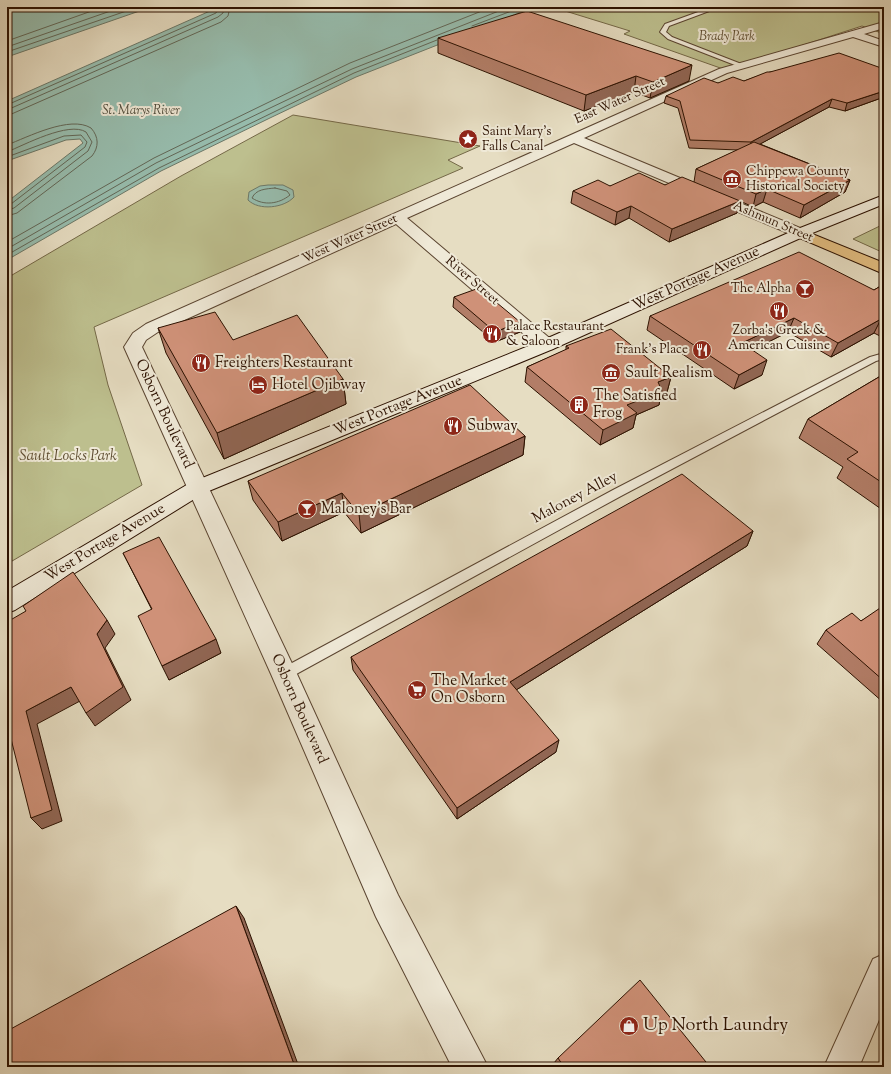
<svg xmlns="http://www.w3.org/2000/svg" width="891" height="1074" viewBox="0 0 891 1074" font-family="'Sorts Mill Goudy',serif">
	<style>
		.green { fill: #bdbf8e; stroke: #746847 }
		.water { fill: #97bdae; stroke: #6c7868 }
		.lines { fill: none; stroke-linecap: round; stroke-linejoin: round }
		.shore { stroke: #626757; stroke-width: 1 }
		.lane-casing { stroke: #5a4430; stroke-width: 2 }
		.street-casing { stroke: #5a4430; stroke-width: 2 }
		.secondary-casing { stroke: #2c1100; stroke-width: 2 }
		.primary-casing { stroke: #2c1100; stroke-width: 2 }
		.lane { fill: #efe9d7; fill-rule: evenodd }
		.street { fill: #efe9d7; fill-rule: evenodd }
		.secondary { fill: #efe9d7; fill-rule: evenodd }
		.primary { fill: #e3be81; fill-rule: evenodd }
		.wall { fill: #b27d67; stroke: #2c1100 }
		.shaded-wall { fill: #916654; stroke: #2c1100 }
		.building { fill: #cf9178; stroke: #2c1100 }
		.labels { text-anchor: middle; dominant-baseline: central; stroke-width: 4; stroke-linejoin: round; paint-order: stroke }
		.far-park-label { font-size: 13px; font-style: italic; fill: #5f4e32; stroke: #efe9d7 }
		.far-street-label { font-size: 13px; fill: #2c1100; stroke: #efe9d7 }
		.far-water-label { font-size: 13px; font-style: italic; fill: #514d3d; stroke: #efe9d7 }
		.far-poi-label { font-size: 13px; fill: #2c1100; stroke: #efe9d7; text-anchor: start }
		.street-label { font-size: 15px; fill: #2c1100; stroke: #efe9d7 }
		.poi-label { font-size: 15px; fill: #2c1100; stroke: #efe9d7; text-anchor: start }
		.park-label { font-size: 15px; font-style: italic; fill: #5f4e32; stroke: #efe9d7 }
		.near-poi-label { font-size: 18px; fill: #2c1100; stroke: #efe9d7; text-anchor: start }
	</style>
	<rect width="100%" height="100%" fill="#e6ddc2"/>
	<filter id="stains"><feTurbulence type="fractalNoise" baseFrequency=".005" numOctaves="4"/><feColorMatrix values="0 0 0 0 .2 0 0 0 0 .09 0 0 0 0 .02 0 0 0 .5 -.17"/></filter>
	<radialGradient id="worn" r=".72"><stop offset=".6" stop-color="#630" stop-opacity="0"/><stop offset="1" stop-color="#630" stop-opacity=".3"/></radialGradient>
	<path class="green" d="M570,7H884V34L862,26L726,70L624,34L630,31L562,10Z
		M293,115L480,146L448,160L463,168L94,327L108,385L142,485L7,564V278L181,176Z
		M884,224V253L853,239Z"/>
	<path class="water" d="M7,7H151L7,57Z
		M219,7H534L356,77L272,117L161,171L7,260V202L83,143L80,139L66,140L7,161V101Z
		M268,185H283L293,190L294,197C284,208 259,211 248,200L249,192L260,186Z"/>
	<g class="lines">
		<path class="shore" d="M472,26L522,7
			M7,41L103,7
			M7,47L122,7
			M7,52L138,7
			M7,105L216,13L219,7
			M7,110L218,17L223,13L224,7
			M7,116L221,22L228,16L230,7
			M7,145C28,137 70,115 91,128C99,137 99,147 92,156L17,213L7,216
			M7,152C24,145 69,121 86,132L92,142L88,151L14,208L7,210
			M7,157L64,136L81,135L87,142L85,147L11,204L7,205
			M275,188L287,191L290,195C279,204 264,206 252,198C256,189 266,189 275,188Z
			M7,242L154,158L265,104L350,63L492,7
			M7,249L156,163L268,109L352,69L509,7
			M7,255L159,168L354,73L437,40"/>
		<g class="lane-casing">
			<path id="lane" d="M712,7H720L669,26L666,32L672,37L744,65V67H740L668,39L660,32L665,24Z
				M884,353V359L876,361L621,496L289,678L284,680L279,678L277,674L279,670L613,490L870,357Z"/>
		</g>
		<g class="street-casing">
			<path id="street" d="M884,22V28L864,34L884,41V47L853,37L727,73L584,138L805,230L807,233L805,236H795L574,143L407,218L553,341L556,345L553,349L547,350L541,349L396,224L158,332L146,340L142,347L297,674L398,895L488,1067H452L376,917L271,674L124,347L133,333L146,324L719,69Z
				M884,954V1008L859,1067H824L873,959Z"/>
		</g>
		<g class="secondary-casing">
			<path id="secondary" d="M884,195V204L805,236L553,349L204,493L15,610L7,613V591L190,483L541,341L795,230Z"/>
		</g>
		<g class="primary-casing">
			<path id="primary" d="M800,229L884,263V274L795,236L793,233L795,230Z"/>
		</g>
		<use href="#lane" class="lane"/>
		<use href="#street" class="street"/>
		<use href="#secondary" class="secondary"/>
		<use href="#primary" class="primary"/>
	</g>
	<path class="wall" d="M438,38L689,81L650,98L634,92L584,111L438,53Z
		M884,69V97L845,111L829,107L760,144L850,180L845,192L800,218L763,202L753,207L740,201L737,213L669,242L629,218L615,225L571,203L573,191L610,186L665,185L694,182L696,169L738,150L689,148L678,108L664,103L666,96L718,83L744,81L770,72Z
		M884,284V338L874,333L831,357L788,332L752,350L762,375L734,389L647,330L650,316L874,290Z
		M454,297L520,322V332L495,342L453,307Z
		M158,328L233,340L343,379L346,404L224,459L166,353Z
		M566,346L671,377L667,392L661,394L659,405L636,415L633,428L600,445L525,382L527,367L566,350Z
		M884,374V511L837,478L843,467L799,438L808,419Z
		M525,436L523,455L361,533L344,512L282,541L253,500L248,481Z
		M753,531L747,546L516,690L556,752L457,819L353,670L351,657Z
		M123,553L221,653L169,680L152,610Z
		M884,607V703L817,644L826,630L861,621Z
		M558,1058L710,1067H557L554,1063Z"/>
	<path class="shaded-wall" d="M692,65L689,81L650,98L653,82Z
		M636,76L634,92L584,111L586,95Z
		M884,91V97L845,111L847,103Z
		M832,99L829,107L749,150L751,142Z
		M850,180L845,192L800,218L804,205Z
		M767,189L763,202L753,207L756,194Z
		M740,201L737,213L669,242L672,229Z
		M631,206L629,218L615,225L617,212Z
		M794,318L788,332L737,358L742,343Z
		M881,319L874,333L831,357L838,343Z
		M520,322V332L495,342V332Z
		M767,360L762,375L734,389L739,375Z
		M671,377L667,392L661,394L659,405L636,415L633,428L600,445L603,430L627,405L658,382Z
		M343,379L346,404L224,459L217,433Z
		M525,436L523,455L361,533L359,514Z
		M342,493L344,512L282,541L278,522Z
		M753,531L747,546L508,695L510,682Z
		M107,620L115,634L105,648L131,700L95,726L86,713L97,634Z
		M216,639L221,653L169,680L162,666Z
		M71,687L80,701L37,724L62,821L42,829L31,818L26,711Z
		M7,721L18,734L7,738Z
		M559,740L556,752L457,819V808Z
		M236,906L244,918L299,1067H295Z"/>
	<path class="building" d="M527,11L692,65L653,82L636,76L586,95L438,38Z
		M839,53L884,69V91L847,103L832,99L751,142L690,140L680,101L666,96L704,78L718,83L733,77L744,81L767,72H770Z
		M754,142L850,180L804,205L767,189L756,194L696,169Z
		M639,173L665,185L682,177L740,201L672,229L631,206L617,212L573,191L598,180L610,186Z
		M799,252L874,290L884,284V320L881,319L838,343L794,318L742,343L767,360L739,375L650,316Z
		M479,288L520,322L495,332L454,297Z
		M215,312L233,340L297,315L343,379L217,433L158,328Z
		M611,329L671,377L658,382L662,391L627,405L637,413L603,430L527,367L569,348L566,346Z
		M884,374V484L847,459L858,452L808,419Z
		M470,385L525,436L359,514L342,493L278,522L248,481Z
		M682,474L753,531L510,682L559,740L457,808L351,657Z
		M159,537L216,639L162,666L138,616L152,609L123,553Z
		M73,572L107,620L97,634L123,687L86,713L71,687L26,711L52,810L31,818L7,723V622L26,611L23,606Z
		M883,606L884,607V681L826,630L852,613L861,621Z
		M236,906L295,1067H7V1031Z
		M640,980L710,1067H564L558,1058Z"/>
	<defs>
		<g id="sight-disc" transform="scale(1)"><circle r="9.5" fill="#8f2418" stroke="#efe9d7"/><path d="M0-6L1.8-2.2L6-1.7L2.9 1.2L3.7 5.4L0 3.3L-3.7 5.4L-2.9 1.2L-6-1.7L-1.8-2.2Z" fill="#fff"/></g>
		<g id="museum-disc" transform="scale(1)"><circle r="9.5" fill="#8f2418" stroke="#efe9d7"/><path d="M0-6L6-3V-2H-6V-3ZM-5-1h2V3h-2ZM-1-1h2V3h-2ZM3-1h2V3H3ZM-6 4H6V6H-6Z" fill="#fff"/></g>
		<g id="bar-disc" transform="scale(1)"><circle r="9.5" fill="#8f2418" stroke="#efe9d7"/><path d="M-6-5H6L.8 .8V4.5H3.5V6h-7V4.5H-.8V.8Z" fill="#fff"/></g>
		<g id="restaurant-disc" transform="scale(1)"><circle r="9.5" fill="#8f2418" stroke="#efe9d7"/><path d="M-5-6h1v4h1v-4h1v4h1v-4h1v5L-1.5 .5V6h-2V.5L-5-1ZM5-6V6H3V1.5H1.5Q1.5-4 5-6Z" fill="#fff"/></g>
		<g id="hotel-disc" transform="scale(1)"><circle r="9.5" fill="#8f2418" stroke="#efe9d7"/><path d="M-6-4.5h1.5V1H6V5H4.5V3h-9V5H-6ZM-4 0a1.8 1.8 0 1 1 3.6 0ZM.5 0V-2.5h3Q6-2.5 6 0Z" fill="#fff"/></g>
		<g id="building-disc" transform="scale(1)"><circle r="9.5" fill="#8f2418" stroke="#efe9d7"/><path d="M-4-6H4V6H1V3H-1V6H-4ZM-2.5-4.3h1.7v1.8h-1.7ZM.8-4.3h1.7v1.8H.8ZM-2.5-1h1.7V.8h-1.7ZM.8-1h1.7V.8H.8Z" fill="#fff"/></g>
		<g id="supermarket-disc" transform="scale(1)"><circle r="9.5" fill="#8f2418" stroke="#efe9d7"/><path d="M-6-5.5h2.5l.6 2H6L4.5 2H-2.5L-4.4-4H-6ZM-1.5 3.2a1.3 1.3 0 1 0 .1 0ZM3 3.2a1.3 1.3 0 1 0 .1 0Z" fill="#fff"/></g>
		<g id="shop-disc" transform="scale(1)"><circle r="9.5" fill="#8f2418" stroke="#efe9d7"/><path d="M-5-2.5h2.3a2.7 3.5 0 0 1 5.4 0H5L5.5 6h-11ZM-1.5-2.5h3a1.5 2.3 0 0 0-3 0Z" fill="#fff"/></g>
	</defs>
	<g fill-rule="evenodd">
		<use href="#sight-disc" x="468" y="139"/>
		<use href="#museum-disc" x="732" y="179"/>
		<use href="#bar-disc" x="805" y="289"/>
		<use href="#restaurant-disc" x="779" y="311"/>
		<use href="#restaurant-disc" x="492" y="334"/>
		<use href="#restaurant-disc" x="702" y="350"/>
		<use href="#restaurant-disc" x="201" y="363"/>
		<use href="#museum-disc" x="611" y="373"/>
		<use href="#hotel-disc" x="258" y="385"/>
		<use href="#building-disc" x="579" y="405"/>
		<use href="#restaurant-disc" x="453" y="426"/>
		<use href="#bar-disc" x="307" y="509"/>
		<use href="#supermarket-disc" x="417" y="690"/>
		<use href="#shop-disc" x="629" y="1026"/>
	</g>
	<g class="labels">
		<g class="far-park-label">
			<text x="727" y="37">Brady Park</text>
		</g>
		<g class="far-street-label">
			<text transform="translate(620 101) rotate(-24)">East Water Street</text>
			<text transform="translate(773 222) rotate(23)">Ashmun Street</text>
			<text transform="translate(350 239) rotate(-24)">West Water Street</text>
			<text transform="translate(472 281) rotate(41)">River Street</text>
		</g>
		<g class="far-water-label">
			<text x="141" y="111">St. Marys River</text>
		</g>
		<g class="far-poi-label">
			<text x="482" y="132">Saint Mary's<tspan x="482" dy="15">Falls Canal</tspan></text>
			<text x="746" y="172">Chippewa County<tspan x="746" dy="15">Historical Society</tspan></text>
			<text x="791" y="289" text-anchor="end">The Alpha</text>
			<text x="506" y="327">Palace Restaurant<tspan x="506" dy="15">&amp; Saloon</tspan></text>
			<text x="779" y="331" text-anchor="middle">Zorba's Greek &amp;<tspan x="779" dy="15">American Cuisine</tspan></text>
			<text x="688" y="350" text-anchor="end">Frank's Place</text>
		</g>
		<g class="street-label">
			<text transform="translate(696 279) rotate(-24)">West Portage Avenue</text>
			<text transform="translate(398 406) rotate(-22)">West Portage Avenue</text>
			<text transform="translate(164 414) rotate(65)">Osborn Boulevard</text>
			<text transform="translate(575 498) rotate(-28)">Maloney Alley</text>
			<text transform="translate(105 543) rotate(-31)">West Portage Avenue</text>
			<text transform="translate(299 709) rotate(66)">Osborn Boulevard</text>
		</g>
		<g class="poi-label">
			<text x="215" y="363">Freighters Restaurant</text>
			<text x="625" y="373">Sault Realism</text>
			<text x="272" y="385">Hotel Ojibway</text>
			<text x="593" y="396">The Satisfied<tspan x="593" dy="17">Frog</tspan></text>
			<text x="467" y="426">Subway</text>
			<text x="321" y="509">Maloney's Bar</text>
			<text x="431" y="681">The Market<tspan x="431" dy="17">On Osborn</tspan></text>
		</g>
		<g class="park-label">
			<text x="68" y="456">Sault Locks Park</text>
		</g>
		<g class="near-poi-label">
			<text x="643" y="1026">Up North Laundry</text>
		</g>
	</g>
	<rect width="891" height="1074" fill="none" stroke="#e6ddc2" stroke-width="24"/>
	<rect x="8" y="8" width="875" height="1058" fill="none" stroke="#2c1100" stroke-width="2"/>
	<rect x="12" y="12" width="867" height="1050" fill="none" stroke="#2c1100"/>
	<rect width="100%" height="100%" filter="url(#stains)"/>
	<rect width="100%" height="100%" fill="url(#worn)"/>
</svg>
